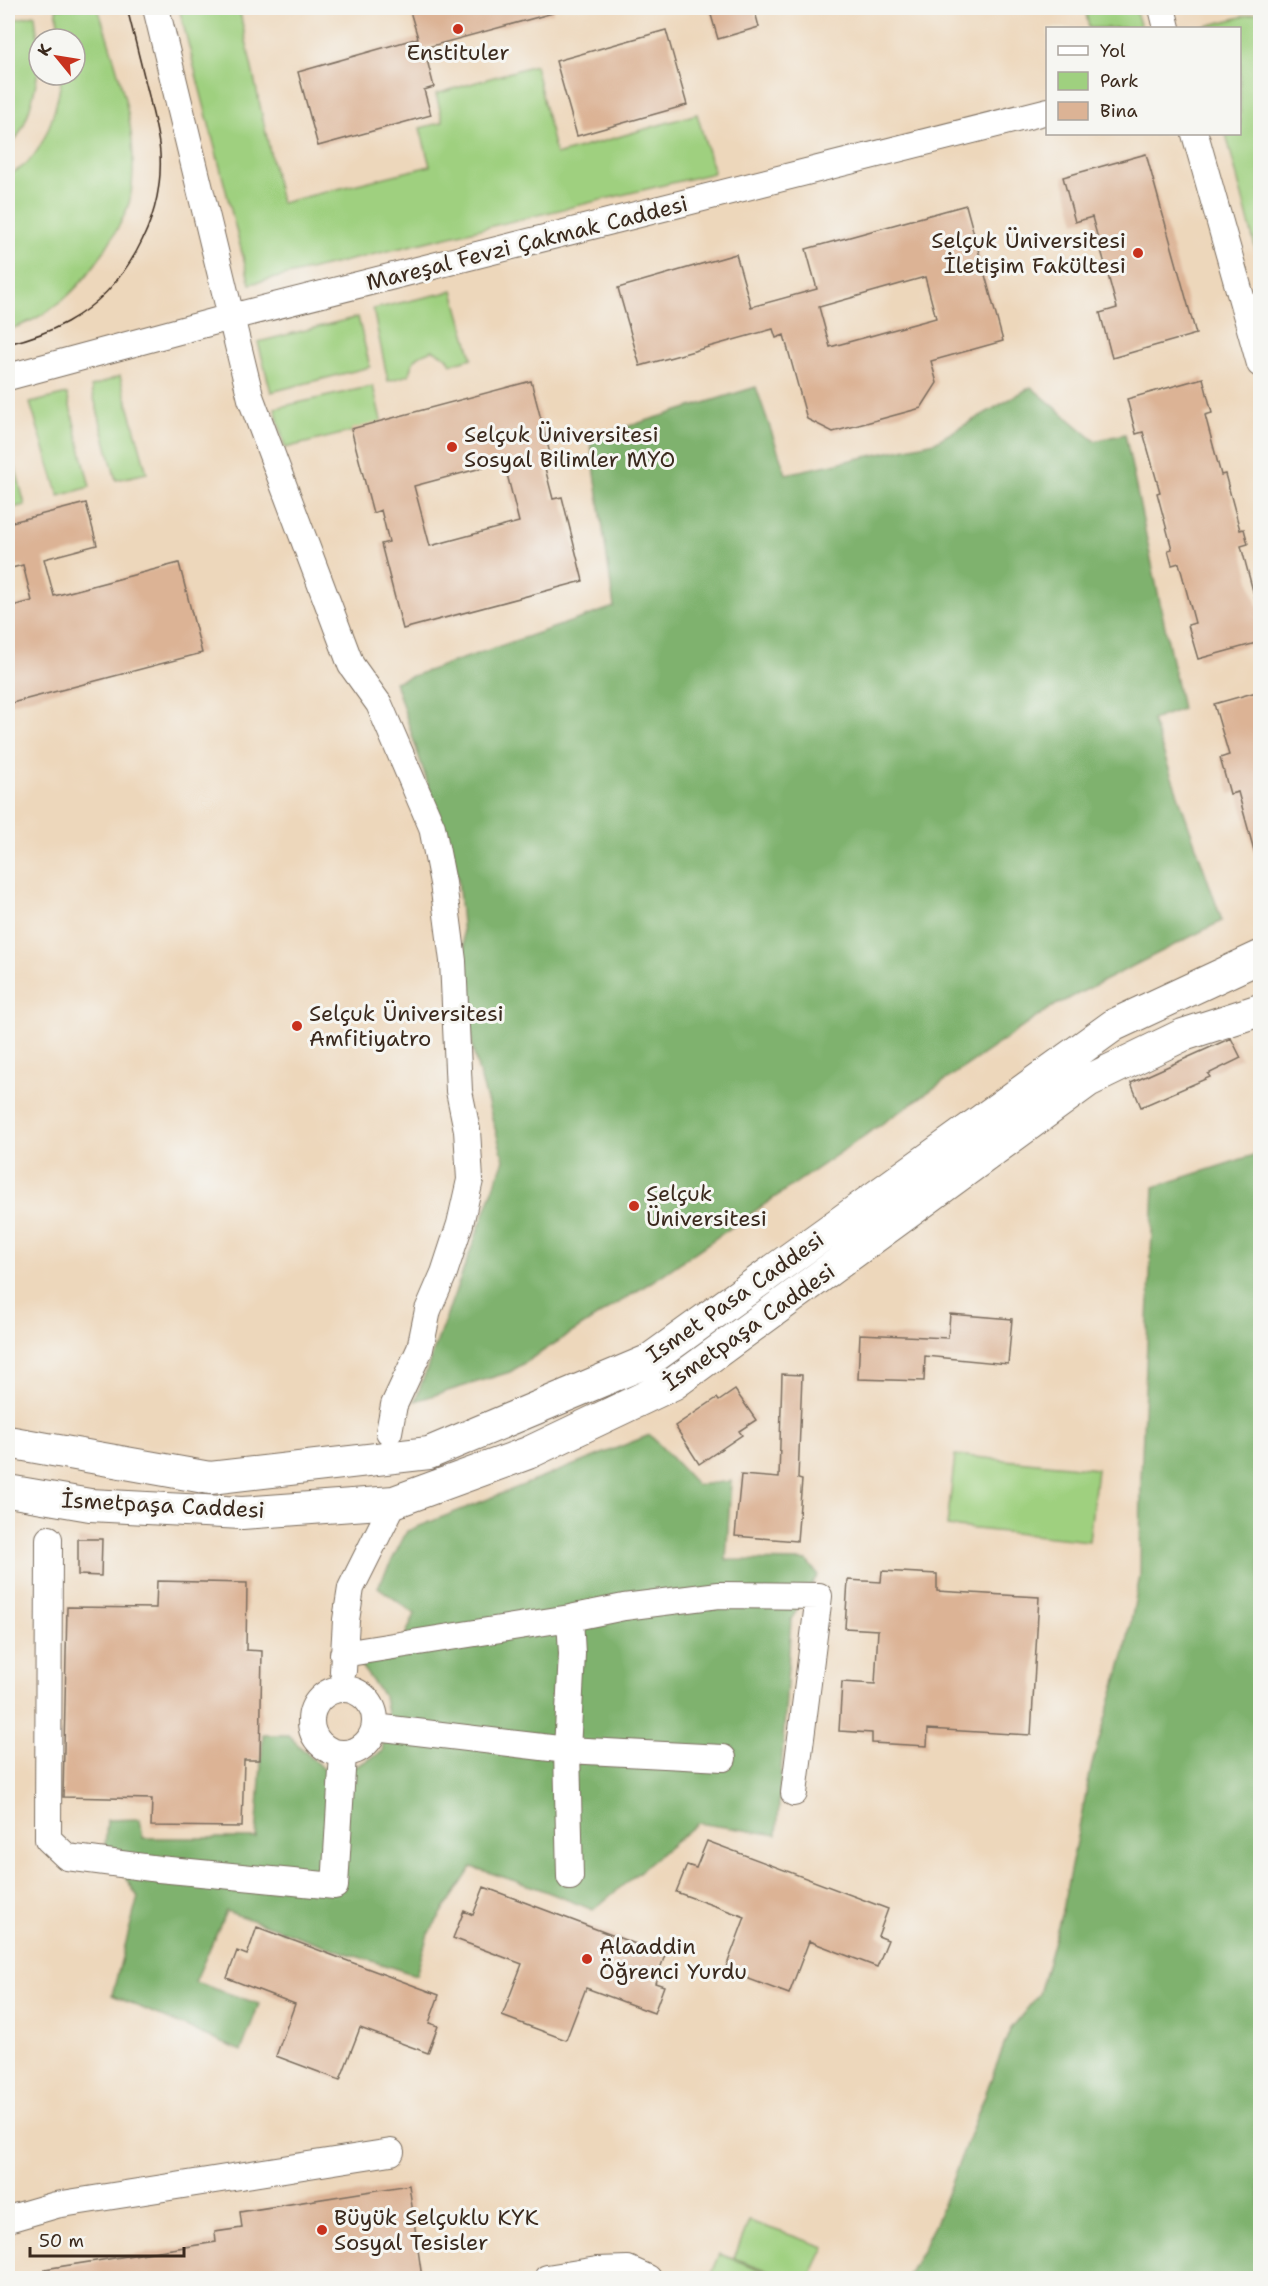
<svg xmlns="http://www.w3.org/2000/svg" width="1268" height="2286" viewBox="0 0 1268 2286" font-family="'Shantell Sans',sans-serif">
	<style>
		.built { fill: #edd7bb; fill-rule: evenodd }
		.green { fill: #9fd07f; stroke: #6d7d4e; stroke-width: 1.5 }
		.forest { fill: #7fb26e; stroke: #5d6e46; stroke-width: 1.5 }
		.building { fill: #dcb395; fill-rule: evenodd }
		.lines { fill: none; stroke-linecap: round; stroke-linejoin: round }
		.minor-casing { stroke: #7b6d5e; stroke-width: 28 }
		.major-casing { stroke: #7b6d5e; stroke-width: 34 }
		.minor { stroke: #fff; stroke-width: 26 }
		.major { stroke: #fff; stroke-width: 32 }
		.tram { stroke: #3b2a1e; stroke-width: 1.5 }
		.poi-dot { fill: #c8321e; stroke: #f6f6f2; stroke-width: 2 }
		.labels { text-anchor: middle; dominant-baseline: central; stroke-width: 6; stroke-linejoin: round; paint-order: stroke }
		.poi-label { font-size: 22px; fill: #3b2a1e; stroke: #f6f6f2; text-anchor: start }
		.street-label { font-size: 22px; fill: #3b2a1e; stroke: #f6f6f2 }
	</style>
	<rect width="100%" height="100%" fill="#f6f6f2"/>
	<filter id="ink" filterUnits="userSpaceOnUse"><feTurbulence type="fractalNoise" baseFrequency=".0167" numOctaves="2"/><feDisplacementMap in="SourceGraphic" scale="12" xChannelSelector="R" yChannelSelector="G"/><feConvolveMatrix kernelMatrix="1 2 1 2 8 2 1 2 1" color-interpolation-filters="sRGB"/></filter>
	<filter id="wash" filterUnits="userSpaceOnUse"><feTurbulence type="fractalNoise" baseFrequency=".008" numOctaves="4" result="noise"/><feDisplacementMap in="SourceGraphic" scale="24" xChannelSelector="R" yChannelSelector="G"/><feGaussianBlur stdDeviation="1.35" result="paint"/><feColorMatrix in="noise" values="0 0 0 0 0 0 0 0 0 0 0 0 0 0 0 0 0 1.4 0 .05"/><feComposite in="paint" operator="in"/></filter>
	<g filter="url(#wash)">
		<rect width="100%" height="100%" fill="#f1e9d4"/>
		<path class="built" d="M8,8H1260V2278H8ZM1048,28H1240V134H1048ZM39,39H75V75H39Z"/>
		<path class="green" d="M56,8H98C117,68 142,135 130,199C127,215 106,249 96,263C73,296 46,318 8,330V174C44,164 57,107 62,75H75V39H60Z
			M179,8H239L281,203L430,166L420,128L443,122L436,94L535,65L556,155L697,114L714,173L250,284Z
			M1085,8H1135L1141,28H1089Z
			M1260,12V262H1259L1226,134H1240V28H1199Z
			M35,15C36,30 40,46 39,61C37,84 27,134 8,147V21Z
			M453,291L472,358L451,364L447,357L433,350C417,355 412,359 409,375L388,381L373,309Z
			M358,317L370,367L271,392L258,342Z
			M120,376L147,473L116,480L91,387Z
			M373,386L382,424L285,448L275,408Z
			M67,394L90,487L59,496L30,403Z
			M8,439L25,505L8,509Z
			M955,1455L1097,1469L1089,1541L947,1526Z
			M749,2221L825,2247L810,2278H789L734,2258Z
			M720,2254L782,2278H710Z"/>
		<path class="forest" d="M756,387L786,474L935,442L1031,387L1095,441L1125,434L1182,709L1152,720L1222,921L1052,1007L659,1277L510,1372L415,1401L504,1160L473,1051L458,878L395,682L614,607L590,438Z
			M1260,1153V2278H906L922,2251L940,2212L1010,2030L1039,1994L1061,1915L1092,1764L1125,1652L1140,1576L1141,1478L1154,1187Z
			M650,1435L697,1485L731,1481L726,1560L807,1561L818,1575L791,1620L777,1835L698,1823L593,1910L540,1889L472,1867L428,1934L416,1975L343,1952L226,1911L195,1982L259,2004L241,2051L112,1995L138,1897L105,1847L107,1820L140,1819L143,1838H256L263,1735H288L322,1768L357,1766L382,1752L387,1713L384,1697L358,1662L394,1660L415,1614L378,1587L407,1531Z"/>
		<g id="blocks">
			<path class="building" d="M409,8H553V13L424,48L434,87L424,90L431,115L318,146L298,72L418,38Z
				M709,8H754L759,27L718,39Z
				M666,30L687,105L577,136L556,61Z
				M1146,154L1196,334L1112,358L1100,313L1117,308L1092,217L1075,222L1063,177Z
				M966,205L1003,341L931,361L937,383L921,408L833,432L807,419L784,335L776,338L773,329L640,366L618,288L736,254L751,307L817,289L806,249ZM925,277L936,318L830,347L819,307Z
				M1203,378L1212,413L1205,415L1221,475L1225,474L1240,530L1244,529L1248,544L1241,546L1257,606L1260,605V642L1198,659L1188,625L1195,623L1179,563L1172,565L1168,550L1172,549L1157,493L1160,492L1143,432L1136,434L1127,399Z
				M531,381L553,465L545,468L553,499L562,497L583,581L403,629L381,544L389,542L381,510L373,513L351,429ZM504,462L519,522L430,546L414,486Z
				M86,503L97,545L44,559L54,596L179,563L202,653L8,704V607L32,601L23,565L8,569V523Z
				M1260,691V854H1255L1238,792L1230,794L1220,758L1229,755L1214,704Z
				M1231,1038L1241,1058L1208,1074L1210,1077L1141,1107L1131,1083Z
				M950,1314L1012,1319L1008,1364L925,1356L924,1381L858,1379L860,1334L948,1338Z
				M782,1374L802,1375L798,1479L802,1480L797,1541L735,1536L741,1475L779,1478Z
				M735,1390L756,1420L739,1431L742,1435L699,1464L675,1426L717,1398L719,1401Z
				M78,1539H102L101,1576L78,1575Z
				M882,1571L937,1574V1591L1039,1597L1031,1735L928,1729L927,1746L872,1743V1733L839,1731L842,1682L875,1684L878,1630L845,1628L848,1580L881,1582Z
				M157,1581L247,1583L246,1650L262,1651L260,1760H244L242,1827L151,1826L152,1799L63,1797L67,1607L156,1608Z
				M707,1841L888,1909L878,1936L888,1940L877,1967L809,1941L789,1994L725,1970L745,1917L676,1892L687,1865L696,1868Z
				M484,1887L665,1955L655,1983L664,1986L654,2013L586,1988L566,2040L502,2016L522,1964L453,1938L464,1911L473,1915Z
				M257,1927L439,1995L429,2023L438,2026L428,2053L360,2028L340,2080L276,2056L295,2004L227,1978L237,1951L247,1955Z
				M409,2185L422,2278H46L45,2269L216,2242L215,2232L242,2228L240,2212Z"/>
		</g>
	</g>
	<g filter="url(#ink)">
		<use href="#blocks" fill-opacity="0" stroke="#7b6d5e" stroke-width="1.5"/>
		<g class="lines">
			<g class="minor-casing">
				<path id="minor" d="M156,8L251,399L351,665L379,704L432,827L443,883L453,961L459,1091L467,1130L470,1180L460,1224L444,1273L428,1310L420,1349L394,1405L389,1432
					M1162,8L1167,28
					M1195,134L1260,364
					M8,377L231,317L1048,111
					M49,1539L48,1839L67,1857L159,1869L335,1886L343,1754
					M570,1618L572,1654L567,1750L570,1877
					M343,1654L570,1618L624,1607L719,1595L819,1596L794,1793
					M343,1671L346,1620L351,1588L394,1502
					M311 1721a32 32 0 1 1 64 0a32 32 0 1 1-64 0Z
					M375,1727L567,1750L723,1758
					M8,2219L56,2205L391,2152
					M547,2278L597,2270L628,2269L648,2278"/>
			</g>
			<g class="major-casing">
				<path id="major" d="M8,1442L210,1478L429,1453L648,1361L1114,1025L1260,957
					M8,1491L90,1505L242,1513L394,1502L528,1453L673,1384L1088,1081L1183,1035L1260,1010"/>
			</g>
			<use href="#minor" class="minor"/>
			<use href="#major" class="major"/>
			<path class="tram" d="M8,344C28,339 49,332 67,322C125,290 164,220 160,154C159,135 153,116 149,96C142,67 134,37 127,8"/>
		</g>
	</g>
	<g class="poi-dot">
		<circle cx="458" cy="29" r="6"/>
		<circle cx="1138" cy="253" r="6"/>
		<circle cx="452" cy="447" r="6"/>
		<circle cx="297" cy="1026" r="6"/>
		<circle cx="634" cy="1206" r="6"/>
		<circle cx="587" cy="1959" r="6"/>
		<circle cx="322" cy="2230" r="6"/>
	</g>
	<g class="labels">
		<g class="poi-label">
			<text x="458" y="52" text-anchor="middle">Enstituler</text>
			<text x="1126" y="240" text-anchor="end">Selçuk Üniversitesi<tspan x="1126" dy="25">İletişim Fakültesi</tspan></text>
			<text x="464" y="434">Selçuk Üniversitesi<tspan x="464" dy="25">Sosyal Bilimler MYO</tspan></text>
			<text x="309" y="1013">Selçuk Üniversitesi<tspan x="309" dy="25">Amfitiyatro</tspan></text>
			<text x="646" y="1193">Selçuk<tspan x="646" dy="25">Üniversitesi</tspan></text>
			<text x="599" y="1946">Alaaddin<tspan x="599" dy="25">Öğrenci Yurdu</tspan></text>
			<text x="334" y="2217">Büyük Selçuklu KYK<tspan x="334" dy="25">Sosyal Tesisler</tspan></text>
		</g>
		<g class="street-label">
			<text transform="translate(527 243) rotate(-14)">Mareşal Fevzi Çakmak Caddesi</text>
			<text transform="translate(735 1297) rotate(-35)">Ismet Pasa Caddesi</text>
			<text transform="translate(749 1327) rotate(-35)">İsmetpaşa Caddesi</text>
			<text transform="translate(163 1505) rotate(3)">İsmetpaşa Caddesi</text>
		</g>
	</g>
	<rect width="1268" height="2286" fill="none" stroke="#f6f6f2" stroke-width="30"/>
	<rect x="1046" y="27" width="195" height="108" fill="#f6f6f2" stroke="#aba49d" stroke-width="1.5"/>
	<rect x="1058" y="46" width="30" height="9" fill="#ffffff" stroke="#aba49d" stroke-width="1.5"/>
	<text x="1100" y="57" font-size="18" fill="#3b2a1e">Yol</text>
	<rect x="1058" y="72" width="30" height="18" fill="#9fd07f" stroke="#aba49d" stroke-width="1.5"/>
	<text x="1100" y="87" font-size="18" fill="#3b2a1e">Park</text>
	<rect x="1058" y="102" width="30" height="18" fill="#dcb395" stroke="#aba49d" stroke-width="1.5"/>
	<text x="1100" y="117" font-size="18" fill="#3b2a1e">Bina</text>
	<g transform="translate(57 57) rotate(300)"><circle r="28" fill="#f6f6f2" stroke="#aba49d" stroke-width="1.5"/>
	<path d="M0-4.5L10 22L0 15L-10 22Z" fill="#c8321e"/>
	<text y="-9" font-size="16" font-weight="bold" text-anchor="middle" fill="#3b2a1e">K</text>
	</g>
	<path d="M30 2247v9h154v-9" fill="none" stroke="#3b2a1e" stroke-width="3"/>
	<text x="39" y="2247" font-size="18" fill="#3b2a1e" stroke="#f6f6f2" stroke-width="4.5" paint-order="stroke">50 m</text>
</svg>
